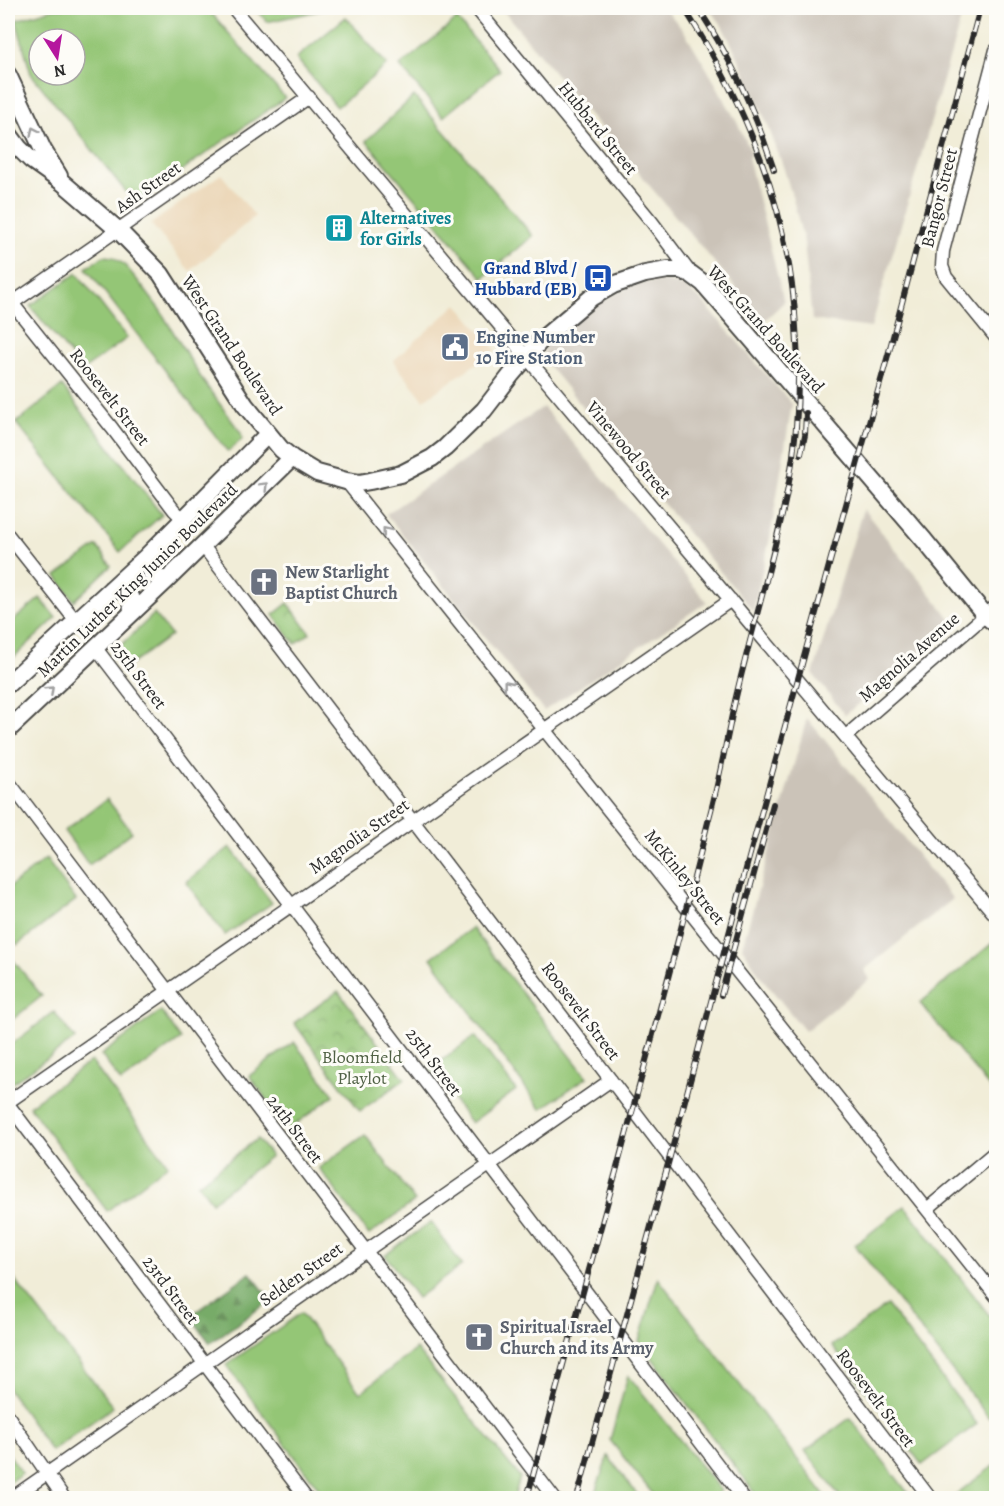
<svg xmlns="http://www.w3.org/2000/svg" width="1004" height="1506" viewBox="0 0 1004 1506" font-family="Alegreya,serif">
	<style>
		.built { fill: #ecd8ba }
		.industrial { fill: #cbc3b8 }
		.grass { fill: #94c676; stroke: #607850; stroke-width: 1.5; fill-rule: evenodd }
		.forest { fill: url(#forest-firs); stroke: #516b49; stroke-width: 1.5 }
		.park { fill: url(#park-crowns); stroke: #607850; stroke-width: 1.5 }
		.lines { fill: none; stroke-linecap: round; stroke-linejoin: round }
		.street-casing { stroke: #494845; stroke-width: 15 }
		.secondary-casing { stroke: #494845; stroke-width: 20 }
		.street { stroke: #fff; stroke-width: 12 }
		.secondary { stroke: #fff; stroke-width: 16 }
		.rail-casing { stroke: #2b2b2b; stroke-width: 6 }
		.rail { stroke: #fdfcf7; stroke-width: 4; stroke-dasharray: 11; stroke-linecap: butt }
		.oneway { stroke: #a0a0a0 }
		.labels { text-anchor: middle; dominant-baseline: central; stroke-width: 6; stroke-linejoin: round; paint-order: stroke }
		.street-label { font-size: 18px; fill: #2b2b2b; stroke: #fdfcf7 }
		.culture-label { font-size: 18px; font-weight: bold; fill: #0d838f; stroke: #fdfcf7; text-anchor: start }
		.transit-label { font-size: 18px; font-weight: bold; fill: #164399; stroke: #fdfcf7; text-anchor: end }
		.service-label { font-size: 18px; font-weight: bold; fill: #4e5e75; stroke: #fdfcf7; text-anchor: start }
		.worship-label { font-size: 18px; font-weight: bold; fill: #5b616d; stroke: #fdfcf7; text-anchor: start }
		.park-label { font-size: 18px; fill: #506145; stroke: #fdfcf7 }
	</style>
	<defs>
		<pattern id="forest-firs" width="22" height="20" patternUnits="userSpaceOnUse" patternTransform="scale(1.5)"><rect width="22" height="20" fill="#77ab67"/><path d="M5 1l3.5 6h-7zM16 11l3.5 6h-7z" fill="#628b55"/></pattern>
		<pattern id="park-crowns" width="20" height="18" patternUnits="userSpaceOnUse" patternTransform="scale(1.5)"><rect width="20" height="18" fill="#94c676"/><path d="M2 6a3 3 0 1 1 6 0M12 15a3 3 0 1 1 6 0" fill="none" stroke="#79a161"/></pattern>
	</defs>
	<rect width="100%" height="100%" fill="#fdfcf7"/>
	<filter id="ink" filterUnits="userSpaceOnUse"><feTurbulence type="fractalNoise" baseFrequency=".0167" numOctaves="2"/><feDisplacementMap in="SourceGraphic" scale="12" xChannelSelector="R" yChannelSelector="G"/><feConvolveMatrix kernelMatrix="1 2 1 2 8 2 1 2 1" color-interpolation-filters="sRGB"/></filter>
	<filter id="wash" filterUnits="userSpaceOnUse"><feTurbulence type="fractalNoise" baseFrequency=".008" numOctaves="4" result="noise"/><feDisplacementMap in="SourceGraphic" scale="24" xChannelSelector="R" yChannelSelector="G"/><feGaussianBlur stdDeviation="1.35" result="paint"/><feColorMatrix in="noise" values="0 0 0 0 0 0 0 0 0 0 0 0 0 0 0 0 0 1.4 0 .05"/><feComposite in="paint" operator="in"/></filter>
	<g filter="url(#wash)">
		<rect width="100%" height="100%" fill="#f1edd8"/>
		<path class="built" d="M221,174L255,216L190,271L151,224Z
			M457,304L496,350L424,400L393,361Z"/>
		<path class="industrial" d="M501,8H665L686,34L710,74L737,122L752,154L748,157L784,302L764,321L588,113Z
			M708,8H964L871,328L812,320L804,242L793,199L783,166L767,123L738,57L720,22Z
			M667,281L684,286L701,300L792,404L770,538L753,611L542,358L547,343L603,300L638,283Z
			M543,407L707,602L544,711L386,514Z
			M863,509L954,623L845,715L813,674Z
			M807,718L953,899L864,970L870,979L805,1031L761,977L742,947Z"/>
		<path class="grass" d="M56,8H207L285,98L135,203L31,74L16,20ZM39,39H75V75H39Z
			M255,8H332L267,22Z
			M346,17L387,65L337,107L296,58Z
			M457,19L500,70L443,117L400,66Z
			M414,96L533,236L483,278L366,141Z
			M104,256L113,257L125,265L142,286L160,310L203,381L241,433L242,439L228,452L86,268Z
			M77,273L127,338L83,370L30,306Z
			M62,386L162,515L120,552L16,423Z
			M97,546L111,566L74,601L56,576Z
			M40,598L56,618L14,657L8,648V625Z
			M154,614L171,635L126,668L114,652Z
			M107,799L132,832L89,865L64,831Z
			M230,847L272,903L225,935L186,882Z
			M46,859L76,900L17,945L8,931V888Z
			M472,928L587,1077L541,1109L431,958Z
			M995,941L996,943V1095L920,1003Z
			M13,960L42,996L8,1023V964Z
			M161,1011L181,1039L121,1082L101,1055Z
			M54,1012L75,1039L11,1084L8,1080V1047Z
			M475,1036L516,1090L471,1123L430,1069Z
			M294,1042L334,1095L289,1129L249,1076Z
			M91,1061L168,1164L107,1211L29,1106Z
			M365,1135L415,1201L369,1235L319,1168Z
			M257,1139L271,1156L212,1202L198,1184Z
			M905,1206L996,1324V1412L989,1418L855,1245Z
			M431,1222L462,1265L417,1298L385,1255Z
			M8,1271L113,1407L51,1451L8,1389Z
			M658,1278L827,1498H759L639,1341Z
			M887,1305L977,1424L922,1465L832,1346Z
			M301,1313L360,1393L416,1349L520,1477L514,1498H326L226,1365Z
			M628,1375L721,1491L712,1498H656L610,1440Z
			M850,1418L912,1498H841L805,1451Z
			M8,1453L22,1473L8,1483Z
			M608,1456L640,1498H593Z
			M996,1464V1498H951Z"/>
		<path class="forest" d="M250,1273L271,1300L210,1343L190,1316Z"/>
		<path class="park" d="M288,603L310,633L295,644L273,615Z
			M338,991L405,1079L360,1111L294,1023Z"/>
	</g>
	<g filter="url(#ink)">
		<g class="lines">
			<g class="street-casing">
				<path id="street" d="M233,8L996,916
					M476,8L652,222L691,274
					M996,50L943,251L942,266L946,277L996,338
					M8,298L112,428L174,510L183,519
					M8,306L309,97
					M346,481L996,1296
					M8,535L76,621
					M203,546L930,1498
					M95,647L743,1498
					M846,736L996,606
					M8,781L554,1498
					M8,1102L731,600
					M8,1104L306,1498
					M927,1209L996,1151
					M8,1416L64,1498
					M12,1498L611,1080"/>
			</g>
			<g class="secondary-casing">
				<path id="secondary" d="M8,75L43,150L59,176
					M8,133L19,148L31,160L62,182L118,230L161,274L245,405L281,449L292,458L317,473L346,481L359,483L370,481L401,474L432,458L445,448L484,410L511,375L541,340L592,297L613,285L645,274L668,270H680L691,274L703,283L736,321L924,540L985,615L996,624
					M146,557L151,573L158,578L167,580
					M111,589C131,591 131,594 132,612
					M8,684L146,557L268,434
					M8,730L167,580L292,458"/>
			</g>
			<use href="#street" class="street"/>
			<use href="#secondary" class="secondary"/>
			<g class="rail-casing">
				<path id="rail" d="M698,8C731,58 756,113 774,170
					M801,454L805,435L806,413
					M721,995L773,804
					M527,1498C587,1273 652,1049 708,822C719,782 726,741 735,701C752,627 775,556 789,482C798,431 800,378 796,327C789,208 747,106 684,8
					M577,1498L675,1138L747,865L831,558L890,348L980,8"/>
			</g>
			<use href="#rail" class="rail"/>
		</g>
		<defs><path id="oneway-chevron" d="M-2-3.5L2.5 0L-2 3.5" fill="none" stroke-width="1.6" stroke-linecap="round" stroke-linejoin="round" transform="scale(1.5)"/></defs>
		<g class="oneway">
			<use href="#oneway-chevron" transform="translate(34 131) rotate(-115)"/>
			<use href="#oneway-chevron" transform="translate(264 486) rotate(-45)"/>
			<use href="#oneway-chevron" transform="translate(386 531) rotate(-129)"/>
			<use href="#oneway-chevron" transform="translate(507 684) rotate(-129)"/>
			<use href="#oneway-chevron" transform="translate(50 690) rotate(-43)"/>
		</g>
	</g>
	<defs>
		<g id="building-square" transform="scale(1.5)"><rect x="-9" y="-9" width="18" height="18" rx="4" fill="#0f9aa8" stroke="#fdfcf7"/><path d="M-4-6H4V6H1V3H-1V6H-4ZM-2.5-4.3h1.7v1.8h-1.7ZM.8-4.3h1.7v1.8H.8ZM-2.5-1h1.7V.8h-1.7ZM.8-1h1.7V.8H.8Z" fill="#fff"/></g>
		<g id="bus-square" transform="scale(1.5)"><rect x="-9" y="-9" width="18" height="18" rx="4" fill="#1a4fb4" stroke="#fdfcf7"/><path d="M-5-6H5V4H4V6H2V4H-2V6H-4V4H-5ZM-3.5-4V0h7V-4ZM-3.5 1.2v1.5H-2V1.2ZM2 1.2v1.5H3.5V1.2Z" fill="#fff"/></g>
		<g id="civic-square" transform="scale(1.5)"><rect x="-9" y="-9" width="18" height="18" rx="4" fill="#5c6f8a" stroke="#fdfcf7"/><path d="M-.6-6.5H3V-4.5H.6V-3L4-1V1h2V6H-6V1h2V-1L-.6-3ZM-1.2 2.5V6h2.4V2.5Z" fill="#fff"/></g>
		<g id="church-square" transform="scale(1.5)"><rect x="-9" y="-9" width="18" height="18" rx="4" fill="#6b7280" stroke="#fdfcf7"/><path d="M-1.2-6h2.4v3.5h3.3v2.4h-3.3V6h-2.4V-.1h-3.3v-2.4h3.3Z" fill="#fff"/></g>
	</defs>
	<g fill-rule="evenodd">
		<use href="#building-square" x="339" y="228"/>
		<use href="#bus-square" x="598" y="278"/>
		<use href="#civic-square" x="455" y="347"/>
		<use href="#church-square" x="264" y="582"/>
		<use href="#church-square" x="479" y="1337"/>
	</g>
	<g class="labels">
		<g class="street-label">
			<text transform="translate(598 128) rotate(51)">Hubbard Street</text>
			<text transform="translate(148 187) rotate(-35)">Ash Street</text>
			<text transform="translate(939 198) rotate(-76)">Bangor Street</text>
			<text transform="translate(766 329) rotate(48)">West Grand Boulevard</text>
			<text transform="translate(232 345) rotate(56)">West Grand Boulevard</text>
			<text transform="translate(110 397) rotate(52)">Roosevelt Street</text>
			<text transform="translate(629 450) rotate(50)">Vinewood Street</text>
			<text transform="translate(137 580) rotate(-44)">Martin Luther King Junior Boulevard</text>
			<text transform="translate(909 657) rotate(-41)">Magnolia Avenue</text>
			<text transform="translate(139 675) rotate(53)">25th Street</text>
			<text transform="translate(359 836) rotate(-35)">Magnolia Street</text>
			<text transform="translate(685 877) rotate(51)">McKinley Street</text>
			<text transform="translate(581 1011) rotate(53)">Roosevelt Street</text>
			<text transform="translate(434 1062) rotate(53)">25th Street</text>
			<text transform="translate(295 1129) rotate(53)">24th Street</text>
			<text transform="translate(301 1274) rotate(-35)">Selden Street</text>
			<text transform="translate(171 1290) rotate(53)">23rd Street</text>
			<text transform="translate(876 1398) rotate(53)">Roosevelt Street</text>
		</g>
		<g class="culture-label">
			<text x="360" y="218">Alternatives<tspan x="360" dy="21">for Girls</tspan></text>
		</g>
		<g class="transit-label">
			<text x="577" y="268">Grand Blvd /<tspan x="577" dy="21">Hubbard (EB)</tspan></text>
		</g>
		<g class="service-label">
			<text x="476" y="337">Engine Number<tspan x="476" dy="21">10 Fire Station</tspan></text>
		</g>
		<g class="worship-label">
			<text x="285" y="572">New Starlight<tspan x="285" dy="21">Baptist Church</tspan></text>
			<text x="500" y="1327">Spiritual Israel<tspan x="500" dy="21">Church and its Army</tspan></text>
		</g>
		<g class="park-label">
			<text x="362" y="1057">Bloomfield<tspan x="362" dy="21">Playlot</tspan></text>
		</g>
	</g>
	<rect width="1004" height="1506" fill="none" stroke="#fdfcf7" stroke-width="30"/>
	<g transform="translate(57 57) rotate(168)"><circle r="28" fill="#fdfcf7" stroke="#a9a8a5" stroke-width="1.5"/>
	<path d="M0-4.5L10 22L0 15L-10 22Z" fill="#b5179e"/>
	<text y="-9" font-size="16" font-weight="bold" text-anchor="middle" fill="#2b2b2b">N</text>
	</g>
</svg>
